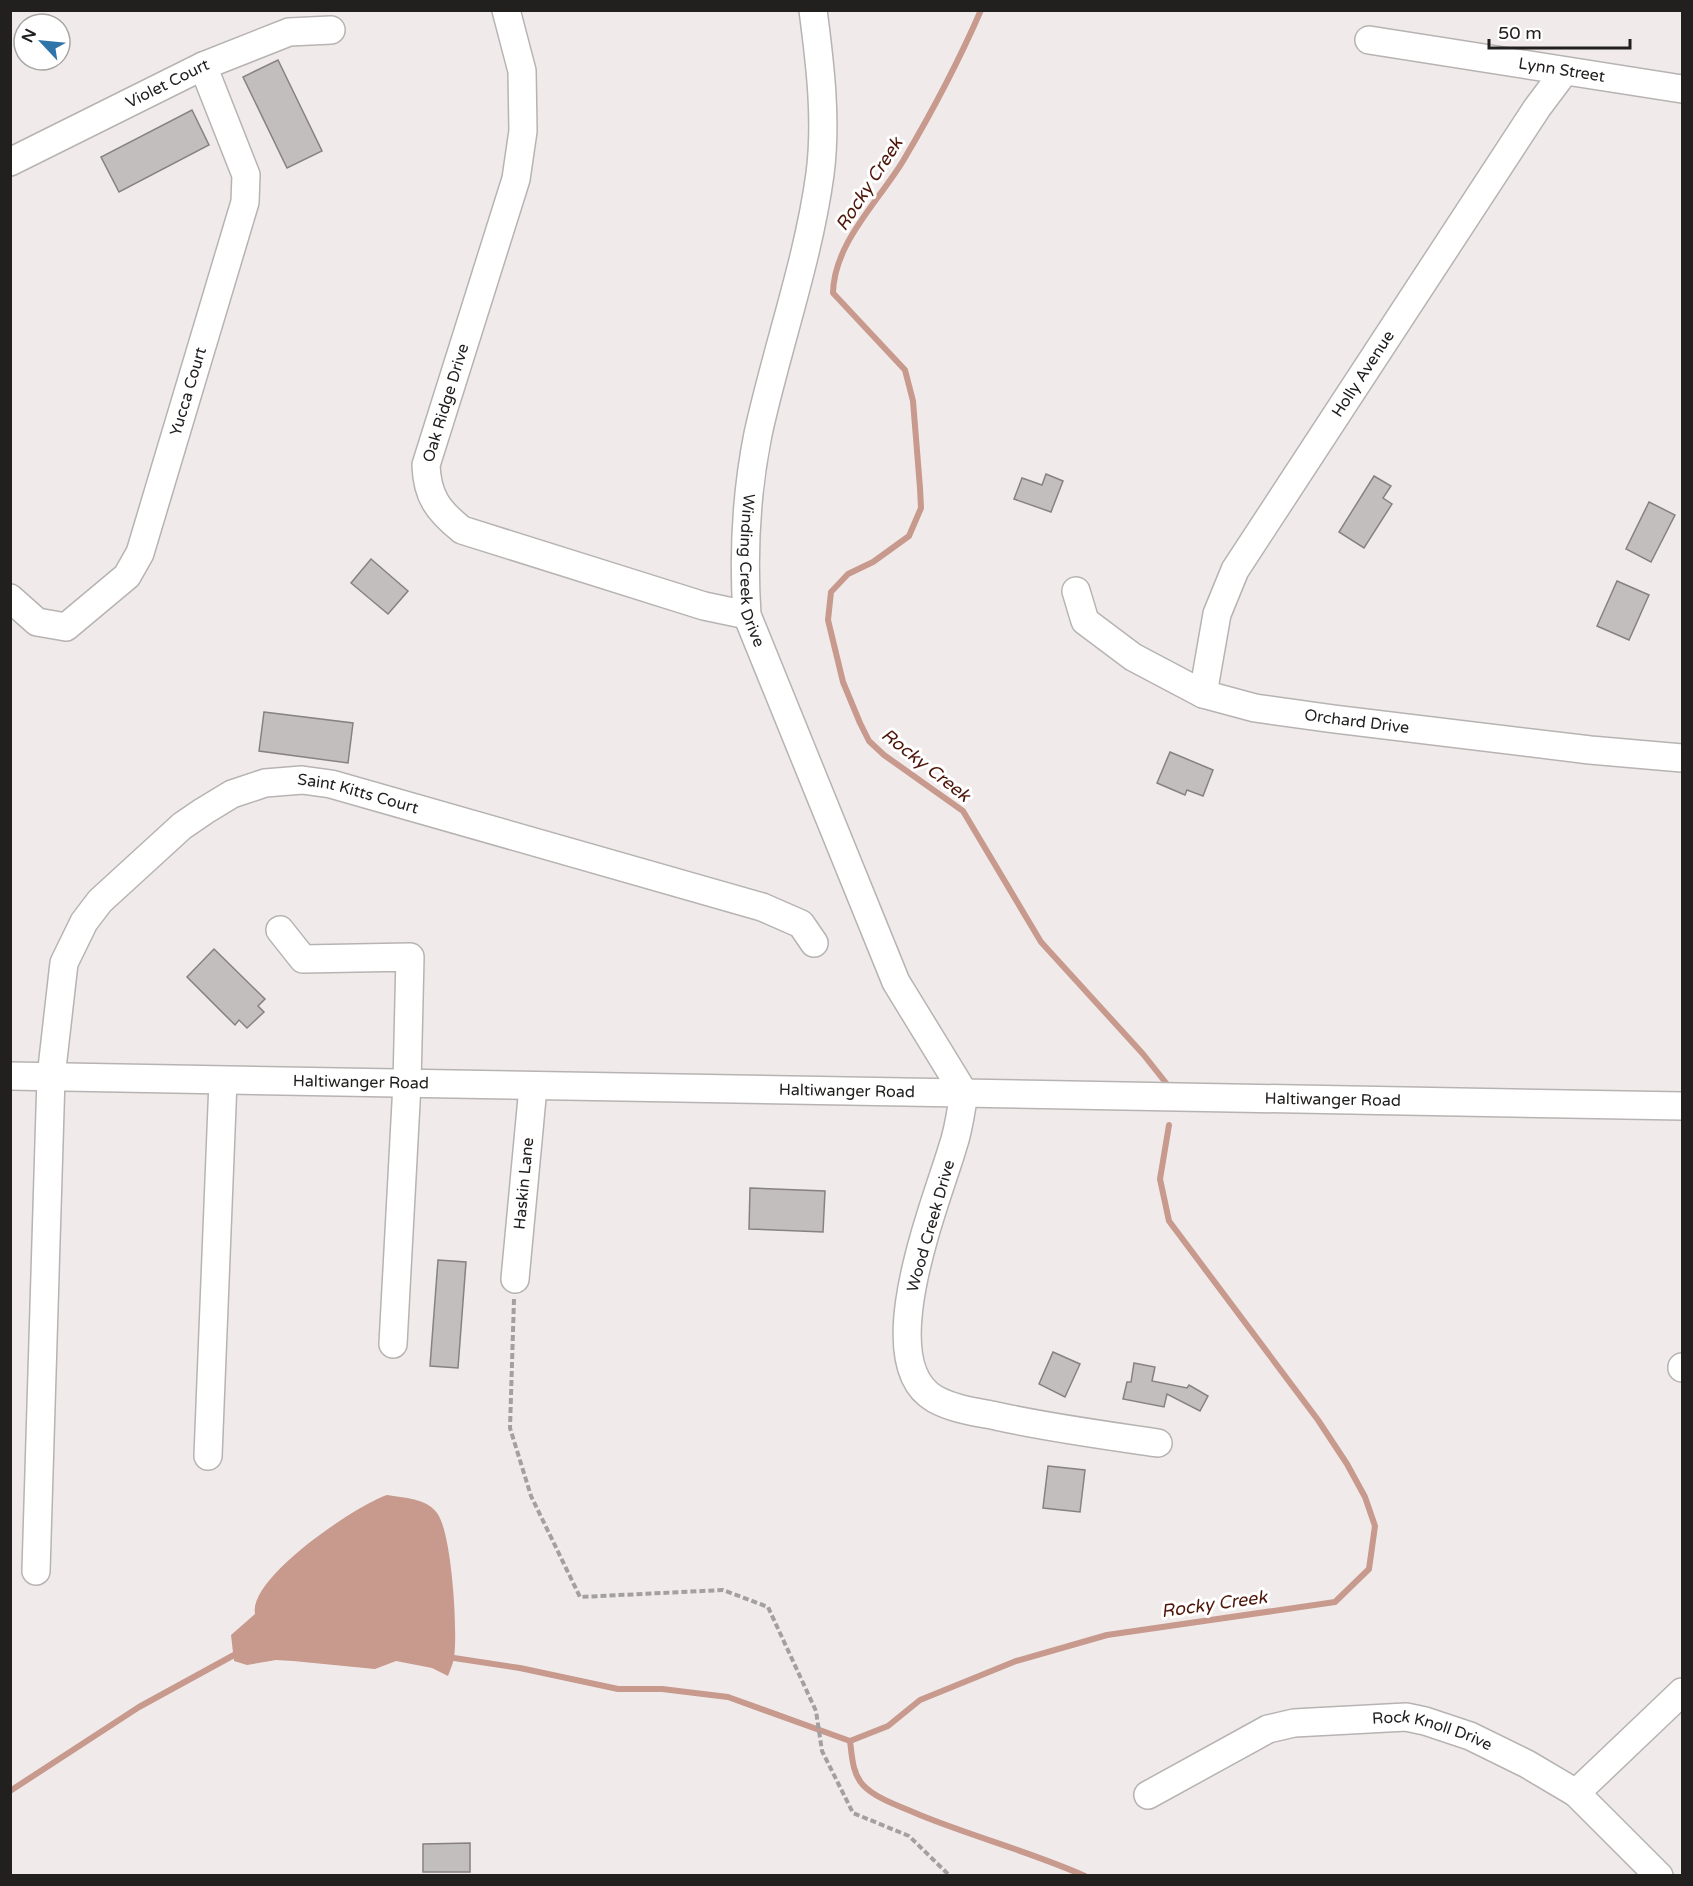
<svg xmlns="http://www.w3.org/2000/svg" width="1693" height="1886" viewBox="0 0 1693 1886" font-family="'Varela Round',sans-serif">
	<style>
		.water { fill: #c8998d }
		.lines { fill: none; stroke-linecap: round; stroke-linejoin: round }
		.stream { stroke: #c8998d; stroke-width: 6 }
		.building { fill: #c2bebd; stroke: #878281; stroke-width: 1.5 }
		.minor-casing { stroke: #b7b3b2; stroke-width: 30 }
		.path { stroke: #a4a09f; stroke-width: 4; stroke-dasharray: 6 3; stroke-linecap: butt }
		.minor { stroke: #fff; stroke-width: 27 }
		.labels { text-anchor: middle; dominant-baseline: central; stroke-width: 6; stroke-linejoin: round; paint-order: stroke }
		.street-label { font-size: 16px; fill: #22201f; stroke: #fff }
		.water-label { font-size: 18px; font-style: italic; fill: #4d1407; stroke: #fff }
	</style>
	<rect width="100%" height="100%" fill="#f0ebea"/>
	<path class="water" d="M387,1495C404,1498 426,1498 437,1513C452,1532 458,1633 454,1658C453,1664 450,1670 448,1676L432,1668L396,1661L375,1669L293,1661L276,1660L247,1665L234,1661L231,1635L255,1614C248,1578 355,1506 387,1495Z"/>
	<g class="lines">
		<path class="stream" d="M981,10C958,63 932,112 903,161C878,202 834,243 833,293L905,370L913,401L920,488L921,508L909,536L873,562L848,574L831,592L828,620L843,682L860,723L869,741L884,755L963,811L1041,942L1143,1054L1170,1088
			M454,1658L520,1668L618,1689H662L728,1697L850,1741
			M850,1741L888,1726L920,1700L1016,1661L1107,1635L1335,1602L1369,1569L1375,1526L1365,1497L1347,1464L1318,1420L1169,1221L1160,1179L1169,1125
			M850,1741C852,1755 852,1773 863,1785C876,1799 902,1807 920,1815C974,1837 1031,1852 1085,1876
			M10,1791L139,1707L234,1655"/>
	</g>
	<path class="building" d="M278,60L322,151L287,168L243,77Z
		M192,110L209,145L119,192L101,157Z
		M1046,474L1063,481L1051,512L1014,499L1022,478L1042,485Z
		M1374,476L1391,486L1383,498L1392,504L1364,548L1339,532Z
		M1649,502L1675,515L1651,562L1626,549Z
		M371,559L408,591L388,614L351,583Z
		M1617,581L1649,595L1629,640L1597,626Z
		M264,712L353,723L348,763L259,751Z
		M1170,752L1213,770L1203,796L1187,790L1185,795L1157,783Z
		M214,949L265,999L258,1006L264,1012L247,1028L239,1020L235,1025L187,977Z
		M750,1188L825,1191L823,1232L749,1229Z
		M438,1260L466,1262L458,1368L430,1366Z
		M1053,1352L1080,1364L1065,1397L1039,1384Z
		M1134,1363L1155,1367L1152,1381L1187,1388L1189,1385L1208,1396L1200,1411L1167,1394L1164,1407L1123,1399L1127,1382H1131Z
		M1048,1466L1085,1470L1080,1512L1043,1508Z
		M470,1843V1872H423V1844Z"/>
	<g class="lines">
		<g class="minor-casing">
			<g id="minor">
				<path d="M506,10L522,71L523,131L516,179L426,465C427,496 438,511 462,530L704,606L747,615"/>
				<path id="s1" d="M813,10C820,63 827,120 820,174C808,262 777,347 758,434C746,494 743,554 747,615L896,982L964,1093C961,1110 959,1129 953,1146C937,1201 870,1362 935,1399C953,1409 976,1412 996,1416C1050,1428 1104,1435 1158,1443"/>
				<path id="s2" d="M1369,40L1682,89"/>
				<path id="s3" d="M10,162L203,66L289,32L331,30"/>
				<path id="s4" d="M1076,591L1085,621L1133,657L1203,694L1255,708L1334,719L1590,750L1682,758"/>
				<path id="s5" d="M10,598L37,622L66,627L127,576L140,553L245,202L246,175L203,66"/>
				<path id="s6" d="M1203,694L1217,614L1235,570L1537,108L1564,72"/>
				<path d="M280,930L303,959L410,957L407,1084L393,1344"/>
				<path id="s7" d="M10,1076L1682,1106"/>
				<path id="s8" d="M515,1279L533,1087"/>
				<path d="M1682,1368V1367"/>
				<path d="M208,1456L223,1081"/>
				<path id="s9" d="M36,1571L51,1077L64,963L84,922L100,901L182,826L204,811L232,794L265,783L302,780L331,784L762,907L801,924L814,943"/>
				<path d="M1576,1793L1682,1692"/>
				<path id="s10" d="M1148,1795L1268,1729L1294,1723L1406,1717L1425,1721L1470,1736L1527,1764L1576,1793L1659,1876"/>
			</g>
		</g>
		<path class="path" d="M514,1299L510,1428L531,1496L580,1597L723,1590L768,1607L816,1711L822,1751L853,1813L909,1836L950,1876"/>
		<use href="#minor" class="minor"/>
	</g>
	<g class="labels">
		<g class="street-label">
			<text stroke="none"><textPath href="#s2" startOffset="195">Lynn Street</textPath></text>
			<text stroke="none"><textPath href="#s3" startOffset="176">Violet Court</textPath></text>
			<text stroke="none"><textPath href="#s6" startOffset="363">Holly Avenue</textPath></text>
			<text stroke="none"><textPath href="#s5" startOffset="340">Yucca Court</textPath></text>
			<text transform="translate(446 403) rotate(-73)">Oak Ridge Drive</text>
			<text stroke="none"><textPath href="#s1" startOffset="570">Winding Creek Drive</textPath></text>
			<text stroke="none"><textPath href="#s4" startOffset="327">Orchard Drive</textPath></text>
			<text stroke="none"><textPath href="#s9" startOffset="981">Saint Kitts Court</textPath></text>
			<text stroke="none"><textPath href="#s7" startOffset="351">Haltiwanger Road</textPath></text>
			<text stroke="none"><textPath href="#s7" startOffset="837">Haltiwanger Road</textPath></text>
			<text stroke="none"><textPath href="#s7" startOffset="1323">Haltiwanger Road</textPath></text>
			<text stroke="none"><textPath href="#s8" startOffset="96">Haskin Lane</textPath></text>
			<text transform="translate(931 1226) rotate(-74)">Wood Creek Drive</text>
			<text stroke="none"><textPath href="#s10" startOffset="304">Rock Knoll Drive</textPath></text>
		</g>
		<g class="water-label">
			<text transform="translate(869 184) rotate(-57)">Rocky Creek</text>
			<text transform="translate(926 765) rotate(38)">Rocky Creek</text>
			<text transform="translate(1214 1604) rotate(-8)">Rocky Creek</text>
		</g>
	</g>
	<rect width="1693" height="1886" fill="none" stroke="#22201f" stroke-width="24"/>
	<g transform="translate(42 42) rotate(296)"><circle r="28" fill="#ffffff" stroke="#a7a6a5" stroke-width="1.5"/>
	<path d="M0-4.5L10 22L0 15L-10 22Z" fill="#2f75aa"/>
	<text y="-9" font-size="16" font-weight="bold" text-anchor="middle" fill="#22201f">N</text>
	</g>
	<path d="M1489 39v9h141v-9" fill="none" stroke="#22201f" stroke-width="3"/>
	<text x="1498" y="39" font-size="18" fill="#22201f" stroke="#ffffff" stroke-width="4.5" paint-order="stroke">50 m</text>
</svg>
